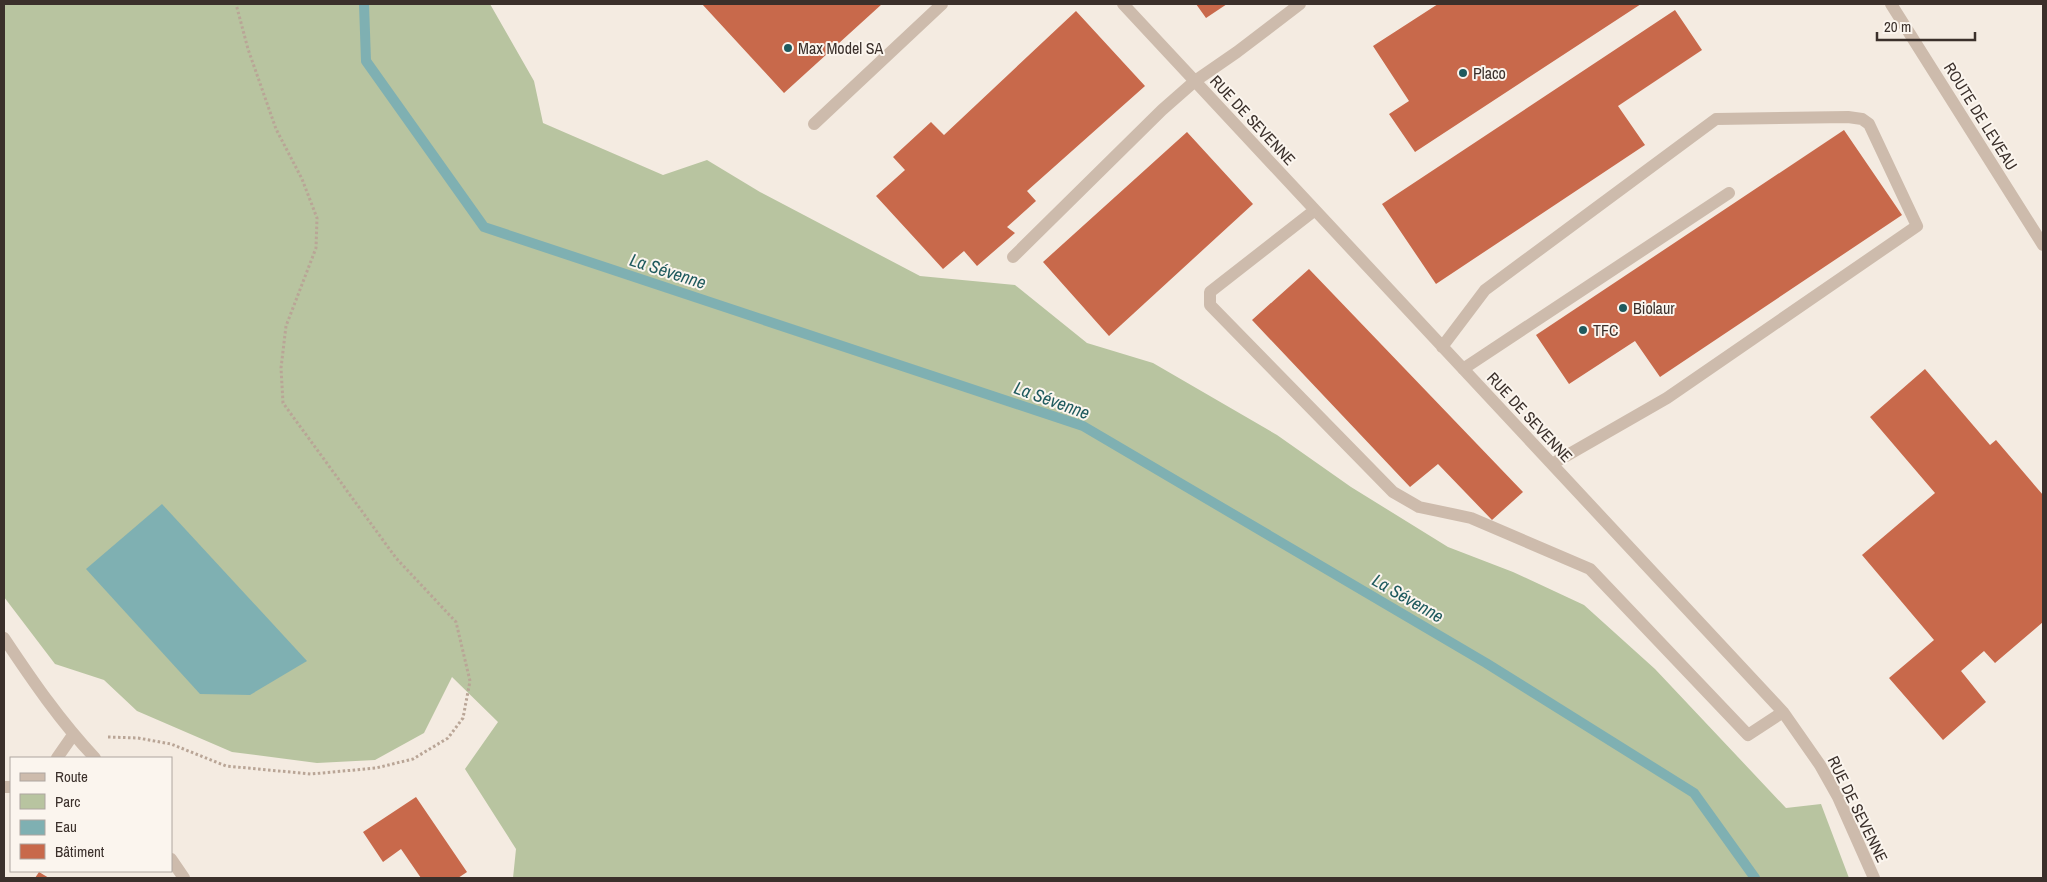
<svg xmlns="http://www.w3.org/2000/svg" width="2047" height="882" viewBox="0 0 2047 882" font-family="'Archivo Narrow',sans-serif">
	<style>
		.green { fill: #b8c4a0 }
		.water { fill: #7fb0b2 }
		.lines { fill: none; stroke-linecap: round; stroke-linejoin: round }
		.stream { stroke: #7fb0b2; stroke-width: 10 }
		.building { fill: #c8694b }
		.path { stroke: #b9a596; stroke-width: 3; stroke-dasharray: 2.5 2.5; stroke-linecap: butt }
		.minor { stroke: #cdbbac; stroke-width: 12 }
		.poi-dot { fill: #1f5a5e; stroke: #fbf5ee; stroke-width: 2 }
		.labels { text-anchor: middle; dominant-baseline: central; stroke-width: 4; stroke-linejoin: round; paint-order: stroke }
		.poi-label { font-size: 16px; fill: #3b302b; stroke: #fbf5ee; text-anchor: start }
		.street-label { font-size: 16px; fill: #3b302b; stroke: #fbf5ee }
		.water-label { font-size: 18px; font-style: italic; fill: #1f5a5e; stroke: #fbf5ee }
	</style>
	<rect width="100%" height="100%" fill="#f4ebe1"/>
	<path class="green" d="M4,4H490L534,81L543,123L663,175L707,160L760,192L920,276L1015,285L1087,343L1153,363L1277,435L1351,487L1448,547L1513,572L1584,605L1655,669L1786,808L1821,804L1849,878H513L516,849L465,769L498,722L452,677L424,733L375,760L317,763L232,752L137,711L104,680L55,664L4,597Z"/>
	<path class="water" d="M162,504L307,661L250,695L200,694L86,569Z"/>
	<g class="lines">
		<path class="stream" d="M364,4L366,61L484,227L1083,426L1486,663L1694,793L1755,878"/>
	</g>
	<path class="building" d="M702,4H882L784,93Z
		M1196,4H1227L1206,18Z
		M1438,4H1641L1415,152L1389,114L1409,101L1373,46Z
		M1675,10L1702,50L1618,106L1645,145L1436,284L1382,204Z
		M1076,11L1145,86L1027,191L1036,201L1007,227L1015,233L977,266L964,251L943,269L876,196L905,170L893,157L931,122L944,135Z
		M1844,130L1902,215L1660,377L1635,341L1569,384L1536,335Z
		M1187,132L1253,204L1109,336L1043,262Z
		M1309,269L1523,492L1492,520L1438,464L1410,487L1252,320Z
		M1925,369L1990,445L1996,440L2043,495V622L1995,663L1984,651L1961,671L1986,702L1943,740L1889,678L1934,640L1862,555L1935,493L1870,417Z
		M416,797L467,872L458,878H421L401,849L383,862L363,832Z
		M39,872L49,878H35Z"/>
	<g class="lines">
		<path class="path" d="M108,737L138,738L171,744L226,766L311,774L376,768L413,759L448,738L463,718L470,681L456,622L396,558L283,403L281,368L286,326L316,248L317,218L302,179L276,129L248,49L236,4"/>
		<path class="minor" d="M1123,4L1783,712L1820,765L1838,797L1874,878
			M1891,4L2043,245
			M814,124L942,4
			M1315,210L1210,292V305L1393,492L1419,507L1471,518L1590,569L1748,735L1783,712
			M1013,257L1162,110L1195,81L1237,52L1300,4
			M1442,347L1485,290L1716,119L1848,117L1862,119L1869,124L1917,226L1667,398L1552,464
			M1463,369L1729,193
			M4,638C32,680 60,721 95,758
			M57,758L73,735
			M4,787H11
			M171,859L184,878"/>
	</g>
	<g class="poi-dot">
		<circle cx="788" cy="48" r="5"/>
		<circle cx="1463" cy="73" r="5"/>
		<circle cx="1623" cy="308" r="5"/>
		<circle cx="1583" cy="330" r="5"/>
	</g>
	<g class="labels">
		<g class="poi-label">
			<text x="798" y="48">Max Model SA</text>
			<text x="1473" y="73">Placo</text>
			<text x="1633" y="308">Biolaur</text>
			<text x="1593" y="330">TFC</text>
		</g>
		<g class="street-label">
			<text transform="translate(1981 116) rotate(58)">ROUTE DE LEVEAU</text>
			<text transform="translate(1253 120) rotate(47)">RUE DE SEVENNE</text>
			<text transform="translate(1530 417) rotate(47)">RUE DE SEVENNE</text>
			<text transform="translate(1858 809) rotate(64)">RUE DE SEVENNE</text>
		</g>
		<g class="water-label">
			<text transform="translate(668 271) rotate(18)">La Sévenne</text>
			<text transform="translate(1052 400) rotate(20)">La Sévenne</text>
			<text transform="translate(1408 598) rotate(30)">La Sévenne</text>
		</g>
	</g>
	<rect width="2047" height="882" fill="none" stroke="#3b302b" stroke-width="10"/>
	<rect x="10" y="757" width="162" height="115" fill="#fbf5ee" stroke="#aea6a0"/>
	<rect x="20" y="773" width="25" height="8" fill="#cdbbac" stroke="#aea6a0"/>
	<text x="55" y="782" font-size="15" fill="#3b302b">Route</text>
	<rect x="20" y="794" width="25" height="15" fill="#b8c4a0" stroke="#aea6a0"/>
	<text x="55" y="807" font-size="15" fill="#3b302b">Parc</text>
	<rect x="20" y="820" width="25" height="15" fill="#7fb0b2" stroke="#aea6a0"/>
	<text x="55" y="832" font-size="15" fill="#3b302b">Eau</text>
	<rect x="20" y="844" width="25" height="15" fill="#c8694b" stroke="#aea6a0"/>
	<text x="55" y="857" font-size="15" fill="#3b302b">Bâtiment</text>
	<path d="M1877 32v8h98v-8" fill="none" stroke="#3b302b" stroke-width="2.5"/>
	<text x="1884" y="32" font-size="15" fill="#3b302b" stroke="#fbf5ee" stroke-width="4" paint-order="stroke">20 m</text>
</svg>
